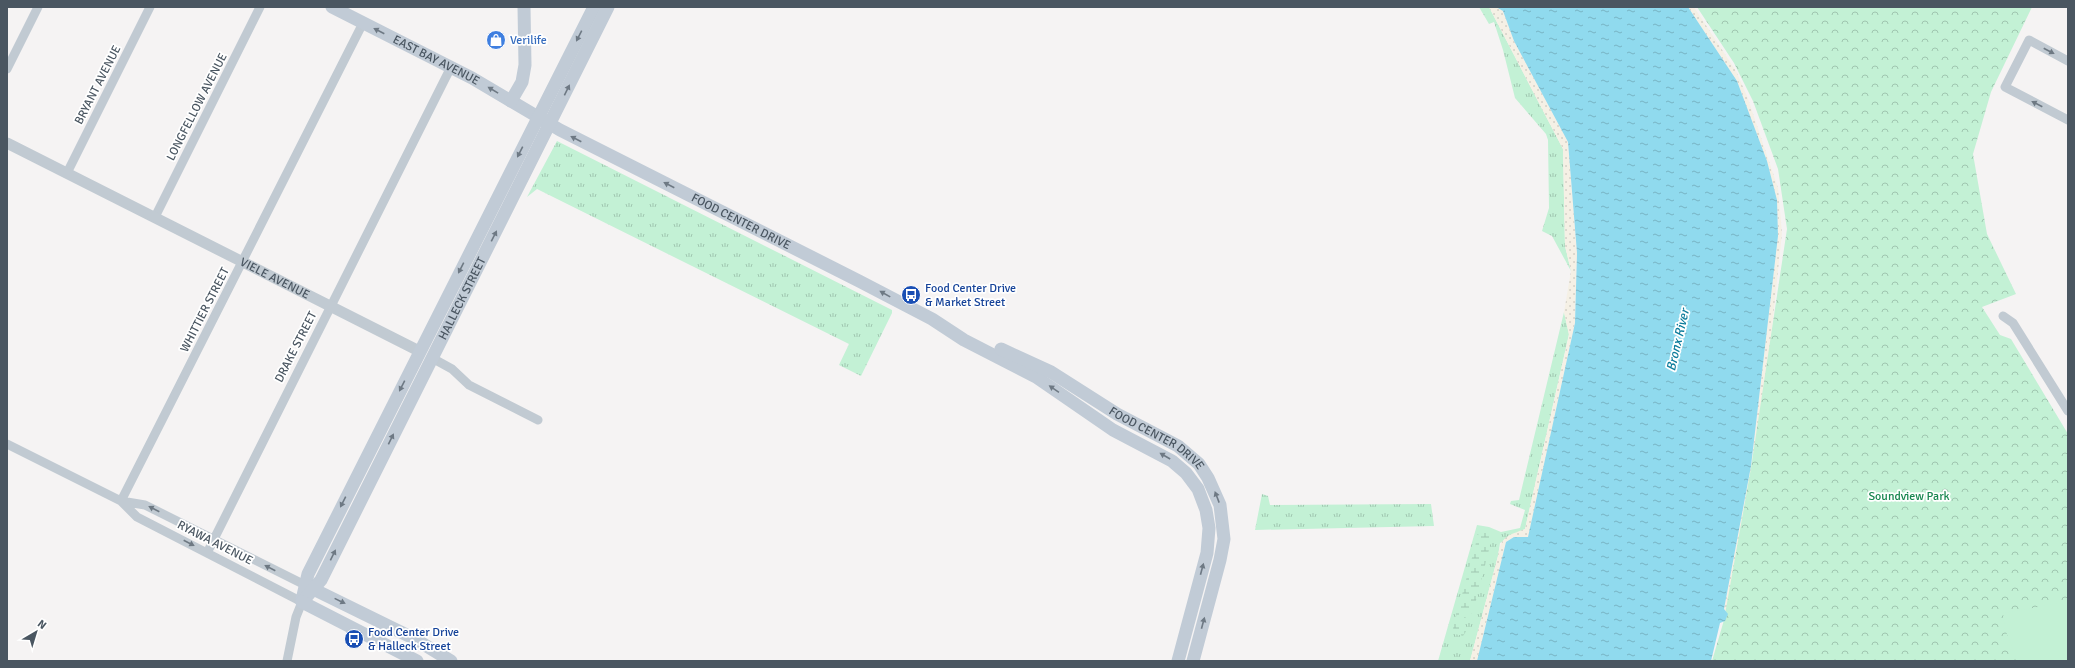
<svg xmlns="http://www.w3.org/2000/svg" width="2075" height="668" viewBox="0 0 2075 668" font-family="Signika,sans-serif">
	<style>
		.grass { fill: url(#grass-tufts) }
		.wetland { fill: url(#wetland-marsh) }
		.sand { fill: url(#sand-dots) }
		.park { fill: url(#park-crowns) }
		.pitch { fill: #c3f1d5 }
		.water { fill: url(#water-ripples) }
		.lines { fill: none; stroke-linecap: round; stroke-linejoin: round }
		.minor { stroke: #c1cad2; stroke-width: 9 }
		.tertiary { stroke: #c1cad2; stroke-width: 11 }
		.secondary { stroke: #c1cbd6; stroke-width: 13 }
		.oneway { fill: #6e7984 }
		.oneway2 { fill: #6e7983 }
		.labels { text-anchor: middle; dominant-baseline: central; stroke-width: 3.5; stroke-linejoin: round; paint-order: stroke }
		.shop-label { font-size: 12px; fill: #366cbe; stroke: #fff; text-anchor: start }
		.street-label { font-size: 12px; fill: #4a5661; stroke: #fff }
		.transit-label { font-size: 12px; fill: #164399; stroke: #fff; text-anchor: start }
		.park-label { font-size: 12px; fill: #17864f; stroke: #fff }
		.water-label { font-size: 13px; font-style: italic; fill: #0c7c9b; stroke: #fff }
	</style>
	<defs>
		<pattern id="grass-tufts" width="24" height="20" patternUnits="userSpaceOnUse"><rect width="24" height="20" fill="#c3f1d5"/><path d="M3 7l-1-3M5 7V3M7 7l1-3M15 17l-1-3M17 17v-4M19 17l1-3" fill="none" stroke="#a0c6b0"/></pattern>
		<pattern id="wetland-marsh" width="20" height="14" patternUnits="userSpaceOnUse"><rect width="20" height="14" fill="#c3f1d5"/><path d="M1 5h8M5 5V1M11 12h8M15 12V8" fill="none" stroke="#a0c6b0"/></pattern>
		<pattern id="sand-dots" width="8" height="8" patternUnits="userSpaceOnUse"><rect width="8" height="8" fill="#f5f0e5"/><path d="M2 2h.1M6 6h.1" fill="none" stroke="#d4d0c7" stroke-width="1.8" stroke-linecap="round"/></pattern>
		<pattern id="park-crowns" width="20" height="18" patternUnits="userSpaceOnUse"><rect width="20" height="18" fill="#c3f1d5"/><path d="M2 6a3 3 0 1 1 6 0M12 15a3 3 0 1 1 6 0" fill="none" stroke="#a0c6b0"/></pattern>
		<pattern id="water-ripples" width="26" height="14" patternUnits="userSpaceOnUse"><rect width="26" height="14" fill="#90daee"/><path d="M2 4q2-2 4 0t4 0M15 11q2-2 4 0t4 0" fill="none" stroke="#78b4c4"/></pattern>
	</defs>
	<rect width="100%" height="100%" fill="#f5f3f3"/>
	<path class="grass" d="M1479,7H1489L1563,149L1565,246L1571,271L1552,236L1542,231L1549,208L1548,140L1546,134L1515,98L1503,50L1494,22L1489,24Z
		M557,141L892,310V313L861,376L839,365L849,344L537,189L527,197Z
		M1564,312L1569,334L1525,529L1500,543L1498,556L1470,661H1438L1477,525L1489,527L1501,532L1520,528L1525,510L1510,504L1511,501L1519,500Z
		M1262,494L1268,496L1270,505L1431,504L1434,526L1255,530Z"/>
	<path class="wetland" d="M1480,528L1487,530L1492,538L1473,612L1465,618L1460,617L1459,620L1467,630L1463,636L1455,634L1453,628Z"/>
	<path class="sand" d="M1489,7H1496L1503,11L1514,41L1568,142L1577,253L1575,323L1528,537H1514L1506,542L1477,661H1470L1498,556C1501,536 1507,536 1525,529L1569,335L1564,312L1571,271L1565,246L1563,149Z
		M1688,7H1694L1736,71L1747,96L1778,188L1782,233L1768,366L1728,614L1724,609L1751,466L1778,236L1777,200L1767,161L1737,81Z"/>
	<path class="park" d="M1697,7H2032L1991,92L1973,154L1987,234L2016,294L1982,307L2000,335L2011,339L2068,434V661H1712L1724,620L1751,468L1787,229L1778,169L1753,101L1734,63Z"/>
	<path class="pitch" d="M2068,602V661H2017L2005,629L2003,613Z"/>
	<path class="water" d="M1496,7H1688L1737,81L1767,161L1777,200L1778,236L1751,466L1724,609L1728,614L1725,621L1720,623L1711,661H1477L1506,542L1514,537H1528L1575,323L1577,253L1568,142L1514,41L1503,11Z"/>
	<g class="lines">
		<path class="minor" d="M2068,61L2029,40L2005,87L2068,120
			M7,69L38,7
			M67,173L150,7
			M155,217L260,7
			M2003,316L2013,323L2068,411
			M432,358L452,369L469,385L538,420
			M7,444L121,501L145,505L305,585
			M121,501L363,23
			M121,501L137,517L302,602L296,617L287,661
			M207,553L451,67"/>
		<path class="tertiary" id="s1" d="M7,143L419,351"/>
		<g class="secondary">
			<path id="s2" d="M332,7L472,78L560,130L859,281L932,319L964,340L1036,377L1113,430L1172,461L1186,473L1198,489L1206,510L1209,528L1207,553L1178,661"/>
			<path d="M511,101L522,82L525,65L524,7"/>
			<path id="s3" d="M1001,349L1051,372L1117,414L1178,446L1199,464L1208,478L1220,505L1224,539L1220,560L1193,661"/>
			<path d="M307,586L415,639L451,661"/>
			<path d="M302,600L308,574L594,7"/>
			<path id="s4" d="M302,602L321,580L608,7"/>
			<path d="M302,602L417,661"/>
		</g>
	</g>
	<defs><path id="oneway-solid" d="M-6-.8H1V-3.2L6.5 0L1 3.2V.8H-6Z"/></defs>
	<g class="oneway">
		<use href="#oneway-solid" transform="translate(379 31) rotate(-153)"/>
		<use href="#oneway-solid" transform="translate(579 36) rotate(117)"/>
		<use href="#oneway-solid" transform="translate(493 90) rotate(-149)"/>
		<use href="#oneway-solid" transform="translate(567 90) rotate(-64)"/>
		<use href="#oneway-solid" transform="translate(576 139) rotate(-153)"/>
		<use href="#oneway-solid" transform="translate(520 152) rotate(117)"/>
		<use href="#oneway-solid" transform="translate(669 185) rotate(-153)"/>
		<use href="#oneway-solid" transform="translate(494 236) rotate(-63)"/>
		<use href="#oneway-solid" transform="translate(461 268) rotate(117)"/>
		<use href="#oneway-solid" transform="translate(885 294) rotate(-151)"/>
		<use href="#oneway-solid" transform="translate(402 386) rotate(117)"/>
		<use href="#oneway-solid" transform="translate(1054 389) rotate(-146)"/>
		<use href="#oneway-solid" transform="translate(391 439) rotate(-64)"/>
		<use href="#oneway-solid" transform="translate(1165 456) rotate(-150)"/>
		<use href="#oneway-solid" transform="translate(1217 497) rotate(-111)"/>
		<use href="#oneway-solid" transform="translate(343 502) rotate(117)"/>
		<use href="#oneway-solid" transform="translate(333 555) rotate(-64)"/>
		<use href="#oneway-solid" transform="translate(1202 569) rotate(-75)"/>
		<use href="#oneway-solid" transform="translate(340 601) rotate(26)"/>
		<use href="#oneway-solid" transform="translate(1203 623) rotate(-75)"/>
	</g>
	<g class="oneway2">
		<use href="#oneway-solid" transform="translate(2049 51) rotate(28)"/>
		<use href="#oneway-solid" transform="translate(2037 104) rotate(-153)"/>
		<use href="#oneway-solid" transform="translate(154 509) rotate(-153)"/>
		<use href="#oneway-solid" transform="translate(189 543) rotate(27)"/>
		<use href="#oneway-solid" transform="translate(270 568) rotate(-153)"/>
	</g>
	<defs>
		<g id="shop-disc" transform="scale(1)"><circle r="9.5" fill="#3f7fe0" stroke="#fff"/><path d="M-5-2.5h2.3a2.7 3.5 0 0 1 5.4 0H5L5.5 6h-11ZM-1.5-2.5h3a1.5 2.3 0 0 0-3 0Z" fill="#fff"/></g>
		<g id="bus-disc" transform="scale(1)"><circle r="9.5" fill="#1a4fb4" stroke="#fff"/><path d="M-5-6H5V4H4V6H2V4H-2V6H-4V4H-5ZM-3.5-4V0h7V-4ZM-3.5 1.2v1.5H-2V1.2ZM2 1.2v1.5H3.5V1.2Z" fill="#fff"/></g>
	</defs>
	<g fill-rule="evenodd">
		<use href="#shop-disc" x="496" y="40"/>
		<use href="#bus-disc" x="911" y="295"/>
		<use href="#bus-disc" x="354" y="639"/>
	</g>
	<g class="labels">
		<g class="shop-label">
			<text x="510" y="40">Verilife</text>
		</g>
		<g class="street-label">
			<text stroke="none"><textPath href="#s2" startOffset="117">EAST BAY AVENUE</textPath></text>
			<text transform="translate(98 85) rotate(-63)">BRYANT AVENUE</text>
			<text transform="translate(197 107) rotate(-63)">LONGFELLOW AVENUE</text>
			<text stroke="none"><textPath href="#s2" startOffset="462">FOOD CENTER DRIVE</textPath></text>
			<text stroke="none"><textPath href="#s1" startOffset="300">VIELE AVENUE</textPath></text>
			<text stroke="none"><textPath href="#s4" startOffset="344">HALLECK STREET</textPath></text>
			<text transform="translate(205 310) rotate(-63)">WHITTIER STREET</text>
			<text transform="translate(296 347) rotate(-63)">DRAKE STREET</text>
			<text stroke="none"><textPath href="#s3" startOffset="180">FOOD CENTER DRIVE</textPath></text>
			<text transform="translate(215 543) rotate(27)">RYAWA AVENUE</text>
		</g>
		<g class="transit-label">
			<text x="925" y="288">Food Center Drive<tspan x="925" dy="14">&amp; Market Street</tspan></text>
			<text x="368" y="632">Food Center Drive<tspan x="368" dy="14">&amp; Halleck Street</tspan></text>
		</g>
		<g class="park-label">
			<text x="1909" y="496">Soundview Park</text>
		</g>
		<g class="water-label">
			<text transform="translate(1678 340) rotate(-77)">Bronx River</text>
		</g>
	</g>
	<rect width="2075" height="668" fill="none" stroke="#4a5661" stroke-width="16"/>
	<g transform="translate(36 632) rotate(38)" stroke="#ffffff" stroke-width="3" paint-order="stroke">
	<path d="M0-3L7 15L0 10L-7 15Z" fill="#4a5661"/>
	<text y="-6" font-size="11" font-weight="bold" text-anchor="middle" fill="#4a5661">N</text>
	</g>
</svg>
